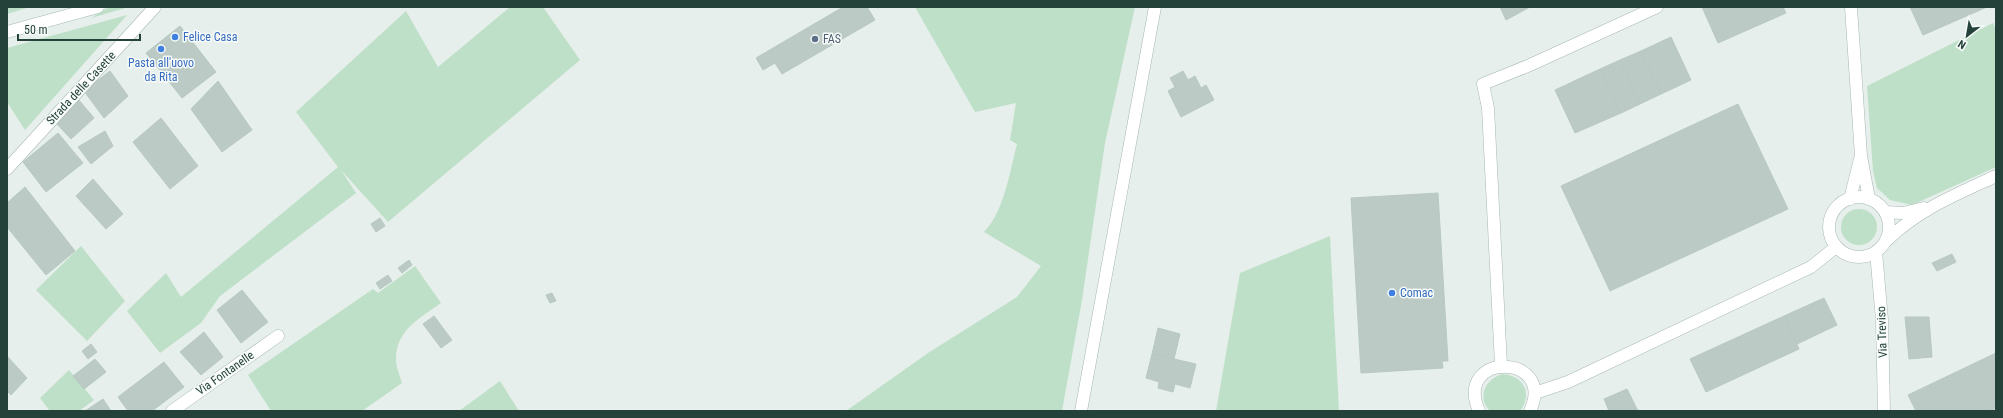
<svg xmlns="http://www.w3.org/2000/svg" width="2003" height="418" viewBox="0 0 2003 418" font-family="'Roboto Condensed',sans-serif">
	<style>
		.green { fill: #bfe0c8 }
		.building { fill: #bbcac4; stroke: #b8c9c2 }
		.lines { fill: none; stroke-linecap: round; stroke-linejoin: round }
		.street-casing { stroke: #a8b8b2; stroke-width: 13 }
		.secondary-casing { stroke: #a4bbb3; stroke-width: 13 }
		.street { stroke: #fff; stroke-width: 12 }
		.secondary { stroke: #fff; stroke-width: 12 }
		.shop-dot { fill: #3f7fe0; stroke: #f7fbf9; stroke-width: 1.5 }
		.service-dot { fill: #5c6f8a; stroke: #f7fbf9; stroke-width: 1.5 }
		.labels { text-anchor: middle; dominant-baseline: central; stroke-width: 3; stroke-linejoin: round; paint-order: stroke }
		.shop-label { font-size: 12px; fill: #366cbe; stroke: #f7fbf9; text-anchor: start }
		.service-label { font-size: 12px; fill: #4e5e75; stroke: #f7fbf9; text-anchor: start }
		.street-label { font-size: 12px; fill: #24423a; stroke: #f7fbf9 }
	</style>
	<rect width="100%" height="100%" fill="#e6efeb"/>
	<path class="green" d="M7,7H30L7,14Z
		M109,7H129L91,18Z
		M510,7H543L580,60L388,222L341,170L356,193L220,296L201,323L160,353L127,311L166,273L181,297L338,167L296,112L406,11L438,67Z
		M915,7H1135L1105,143L1082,300L1062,411H846L928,353L1017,297L1041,266L984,232C1004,212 1010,171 1017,144L1010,140L1016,103L975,112Z
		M127,15L25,130L7,102V48Z
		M1993,23L1996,29V167L1912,205L1890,200L1877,188L1873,171L1867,86Z
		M1841 227a18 18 0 1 1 36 0a18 18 0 1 1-36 0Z
		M1330,236L1339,411H1216L1240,273Z
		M81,246L125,301L87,341L36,290Z
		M415,266L441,303C420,318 396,330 396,359C396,367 400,376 402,383L362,411H271L248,375L373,289L378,293Z
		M69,370L94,400L79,411H50L40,398Z
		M1503,374C1524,376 1533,394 1520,411H1490C1476,397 1486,378 1503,374Z
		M500,381L519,411H459Z"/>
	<path class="building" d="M843,7H867L875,20L782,74L775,63L763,70L756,58Z
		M1500,7H1530L1506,20Z
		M1702,7H1783L1786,13L1718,43Z
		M1910,7H1987L1923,35Z
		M180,26L216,72L182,98L146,53Z
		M1671,37L1691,80L1661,94L1641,51Z
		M1641,51L1661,94L1640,104L1620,60Z
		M1620,60L1640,104L1621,113L1600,69Z
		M1600,69L1621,113L1575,133L1555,90Z
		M110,71L128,96L104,118L84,91Z
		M1183,71L1188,80L1175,87L1170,78Z
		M1195,76L1201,88L1206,85L1214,100L1181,117L1168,91Z
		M218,81L252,130L222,152L191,109Z
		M78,99L94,118L71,139L56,123Z
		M1738,104L1788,209L1610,291L1561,186Z
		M161,118L198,166L170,189L133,142Z
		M105,131L113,146L91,164L78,147Z
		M58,133L83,163L46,192L23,162Z
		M93,179L123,214L106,229L76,196Z
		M25,187L75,251L46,275L7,227V203Z
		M1438,193L1448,361H1442L1443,368L1361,373L1351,198Z
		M380,218L385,226L376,232L371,224Z
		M1952,254L1956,262L1937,271L1932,263Z
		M409,260L412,265L402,273L398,268Z
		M388,275L392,281L380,289L376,283Z
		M242,290L268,322L241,343L217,310Z
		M552,293L556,301L550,303L546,295Z
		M1824,298L1837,325L1797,344L1784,316Z
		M434,316L452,340L441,348L423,324Z
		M1784,316L1799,349L1706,392L1690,359Z
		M1905,317H1929L1932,357L1909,359Z
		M1158,328L1180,334L1174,359L1152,354Z
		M204,332L223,357L201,375L180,352Z
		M91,344L97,352L88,359L82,351Z
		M1996,353V408L1990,411H1916L1908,395Z
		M1152,354L1196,364L1190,388L1175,384L1173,392L1158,388L1159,382L1146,378Z
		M7,356L27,378L11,395L7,391Z
		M95,359L106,372L84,389L73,376Z
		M164,362L184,387L152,411H128L118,397Z
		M1627,389L1638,411H1609L1604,399Z
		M103,399L111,411H85Z"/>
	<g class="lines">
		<g class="street-casing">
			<path id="street" d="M1851,7L1861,156L1869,199
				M7,169L155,7
				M1829 227a30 30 0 1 1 60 0a30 30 0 1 1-60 0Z
				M1850,199L1860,159
				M1885,212L1903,213L1924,208
				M1886,241C1919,209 1955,195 1996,176
				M1876,252L1882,320L1884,411
				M1501,365L1488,108L1483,84L1530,65L1657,7
				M1535,393L1568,382L1811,267L1836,247
				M172,411L278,336
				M1081,411L1155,7
				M1479,411C1453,351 1557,353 1530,411"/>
		</g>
		<g class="secondary-casing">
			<path id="secondary" d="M7,32L98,7"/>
		</g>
		<use href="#street" class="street"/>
		<use href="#secondary" class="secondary"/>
	</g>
	<g class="shop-dot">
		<circle cx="175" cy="37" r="4"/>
		<circle cx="161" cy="49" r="4"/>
		<circle cx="1392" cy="293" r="4"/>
	</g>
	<circle class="service-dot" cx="815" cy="39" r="4"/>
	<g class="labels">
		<g class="shop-label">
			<text x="183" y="37">Felice Casa</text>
			<text x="161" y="63" text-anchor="middle">Pasta all'uovo<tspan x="161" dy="14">da Rita</tspan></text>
			<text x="1400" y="293">Comac</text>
		</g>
		<g class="service-label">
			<text x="823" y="39">FAS</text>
		</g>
		<g class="street-label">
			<text transform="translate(81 88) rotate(-47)">Strada delle Casette</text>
			<text transform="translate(1882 332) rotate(-92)">Via Treviso</text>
			<text transform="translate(225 373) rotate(-35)">Via Fontanelle</text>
		</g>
	</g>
	<rect width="2003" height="418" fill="none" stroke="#24423a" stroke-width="16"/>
	<g transform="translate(1967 36) rotate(211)" stroke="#f7fbf9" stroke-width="3" paint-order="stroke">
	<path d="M0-3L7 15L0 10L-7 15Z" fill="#24423a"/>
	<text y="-6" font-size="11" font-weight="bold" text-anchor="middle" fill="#24423a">N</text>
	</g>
	<path d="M18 34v6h122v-6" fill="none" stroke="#24423a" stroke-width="2"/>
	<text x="24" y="34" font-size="12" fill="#24423a" stroke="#f7fbf9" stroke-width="3" paint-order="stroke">50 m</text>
</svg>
